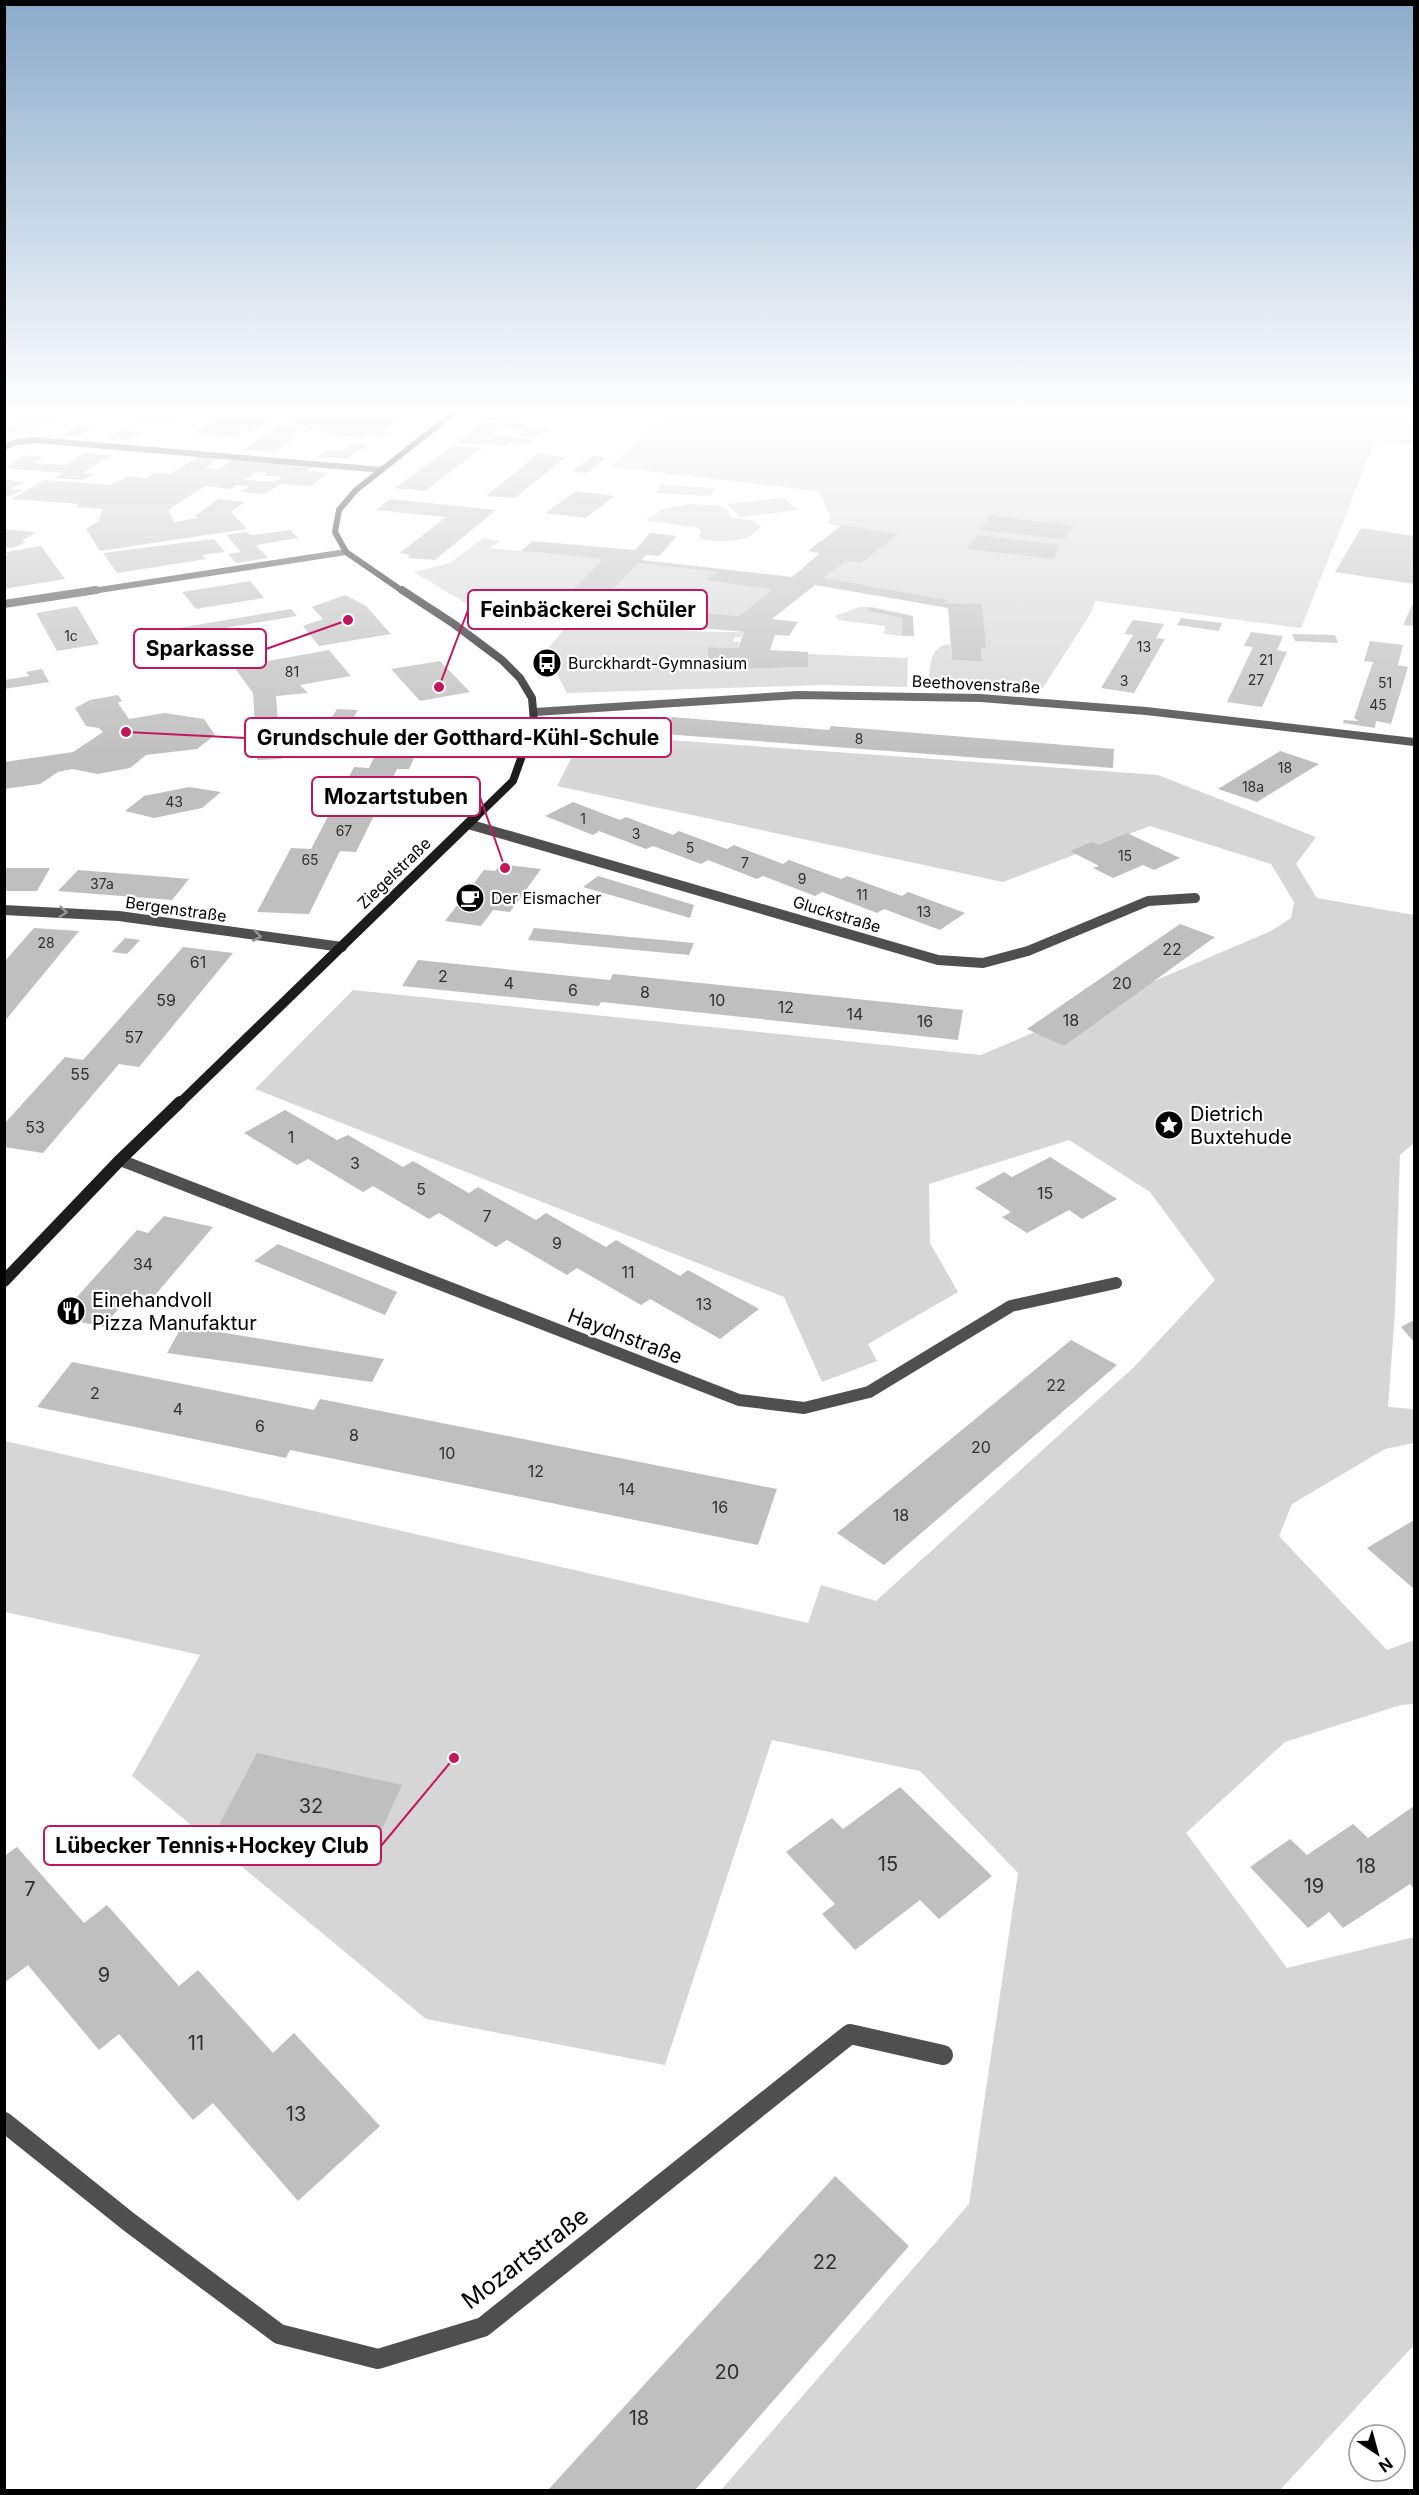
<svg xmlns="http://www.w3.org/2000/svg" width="1419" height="2495" viewBox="0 0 1419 2495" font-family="Inter,sans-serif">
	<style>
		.green { fill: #d6d6d6 }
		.building { fill: #bfbfbf; fill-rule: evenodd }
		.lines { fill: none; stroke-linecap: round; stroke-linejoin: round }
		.minor-far4 { stroke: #4f4f4f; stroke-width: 6 }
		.minor-far3 { stroke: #4f4f4f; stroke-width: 8 }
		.minor-far2 { stroke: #4f4f4f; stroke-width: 10 }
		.minor-far1 { stroke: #4f4f4f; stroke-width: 12 }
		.minor { stroke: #4f4f4f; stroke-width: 20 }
		.secondary-far3 { stroke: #1c1c1c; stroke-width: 6 }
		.secondary-far2 { stroke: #1c1c1c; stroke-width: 8 }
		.secondary-far1 { stroke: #1c1c1c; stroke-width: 10 }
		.secondary { stroke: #1c1c1c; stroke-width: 12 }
		.oneway { stroke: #959595 }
		.labels { text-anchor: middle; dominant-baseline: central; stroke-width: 4.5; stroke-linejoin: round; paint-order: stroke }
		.far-number-label { font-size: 14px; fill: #303030 }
		.far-poi-label { font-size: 16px; fill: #000; stroke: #fff; text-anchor: start }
		.far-street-label { font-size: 16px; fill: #000; stroke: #fff }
		.number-label { font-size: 16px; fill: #303030 }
		.poi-label { font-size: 20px; fill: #000; stroke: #fff; text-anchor: start }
		.street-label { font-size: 20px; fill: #000; stroke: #fff }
		.near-number-label { font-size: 20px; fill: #303030 }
		.near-street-label { font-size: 24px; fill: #000; stroke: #fff }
		.leader { fill: none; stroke: #c2185b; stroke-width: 2 }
		.callout-dot { fill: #c2185b; stroke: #fff; stroke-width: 2 }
		.callout { fill: #fff; stroke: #c2185b; stroke-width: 2 }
		.callout-label { font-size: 21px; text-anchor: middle; font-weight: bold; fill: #000 }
	</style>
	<rect width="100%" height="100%" fill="#fff"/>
	<path class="green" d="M48,412H70L5,440V428Z
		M679,412H1414V444L1375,441L1301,628L1095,601L1091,613L1040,692L928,687C931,668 927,646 950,644L952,660H982L981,648H986L948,603H944L948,600L824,578L846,561L863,563L897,534L828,524L830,515L819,491L611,467L646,432Z
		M661,485L715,488L711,496L656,493Z
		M784,498L798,510L740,517L727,504Z
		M689,504L721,506L728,511L730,517L751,520L761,526C751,543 719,543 701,539L699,535L701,531L698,528L646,520L664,509Z
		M483,538L500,541L490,548L603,559L565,599L551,598L543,606L556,608L551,614L558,615C542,626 524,628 505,627L414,572L450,563Z
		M638,563L717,572L706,580L772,590L739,616L601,602Z
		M859,607H871L866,610L902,618V636L884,634L885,626L839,620L835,616Z
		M571,621L705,632H744L741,637H735L733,641L739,642L738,648L708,647L707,670L807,667L808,654L908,658L907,687L824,685L567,693L545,652Z
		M584,734L1158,775L1316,837L1296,864L1317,898L1414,915V1143L1400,1155L1395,1311L1388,1407L1414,1409V1443L1385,1449L1292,1504L1279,1536L1387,1650L1414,1640V1704L1401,1705L1285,1742L1186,1833L1287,1968L1414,1937V2345L1280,2490H721L969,2204L1018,1873L920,1771L772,1740L665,2065L426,2019L132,1776L200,1655L5,1612V1441L808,1623L821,1585L876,1601L1134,1367L1215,1280L1150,1192L1069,1140L929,1184L930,1243L958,1292L868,1344L877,1361L822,1382L784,1297L255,1089L353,990L981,1055L1271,931L1291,918L1294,902L1271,864L1150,826L1003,882L557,786Z"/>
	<path class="building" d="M96,412H284L251,432L244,431L237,436L192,433L215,419L177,415L169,420L93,414Z
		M355,412H410L382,432H388L384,435L366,434L360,438L304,430L311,426L284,424L300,413L348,417Z
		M495,412H532L507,417L522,418L518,421L486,419Z
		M482,422L530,425L525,429L499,427L496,428L500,429L493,434L533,440L527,444L510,442L506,445L458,443Z
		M79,425L97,427L79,436L60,435Z
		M279,425L302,427L288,436L297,437L275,452L243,450Z
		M527,429L539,430H550L533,436L519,435Z
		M121,430L142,432L127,440L106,439Z
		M354,443L368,444L347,459L317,457L328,450L344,451Z
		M453,446L482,448L425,491L395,488Z
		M86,453L113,455L82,473L93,474L83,480L55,478L63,473L4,468L26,455L44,457L34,463L65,465Z
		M538,454L566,457L515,498L486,496Z
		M592,456L606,457L587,473L572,471Z
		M198,457L218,459L204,468L219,469L232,460L312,467L306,471L328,473L311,486L280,484L265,494L240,492L249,486L236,485L231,489L205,486L168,510L175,522L197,518L195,516L218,499L245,502L231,512L247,529L100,551L86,529L99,520L103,509L76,507L79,504L12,499L44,480L111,485L127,476L147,478L154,473L170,474ZM256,472L267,473L264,476L282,477L275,482L244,480Z
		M4,479L24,482L10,489L24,490L4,498Z
		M576,491L615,496L585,518L545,513Z
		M390,499L496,510L435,560L407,558L410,555L400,553L446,517L376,510Z
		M990,516L1074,526L1065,539L980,530Z
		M842,525L898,534L862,563L846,561L824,578L949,600L944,603L982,604L986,648H981L982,661L952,660L948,608L815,585L772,619L798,622L789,636L775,635L770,650L808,652V667L707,670L708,647L738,648L744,632L550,614L603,559L521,551L533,541L635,550L650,533L677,536L659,556L646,555L642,560L792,577L820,553L808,551ZM638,563L717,572L706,580L772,590L739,616L601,602Z
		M1361,528L1414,536V584L1335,572Z
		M4,529L33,532H36L22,541L26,542L13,548L4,547Z
		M290,530L298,538L256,545L268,558L236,563L228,554L241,552L226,535L245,532L253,535Z
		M977,535L1061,545L1053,559L967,549Z
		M214,539L225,552L202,555L206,559L117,573L103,553Z
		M41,546L65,579L4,589V556L8,555L6,552Z
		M250,581L264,598L196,609L182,592Z
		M345,595L366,606L391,634L319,646L303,626L323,619L312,607Z
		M1414,601V626L1403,625Z
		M77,606L99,644L57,651L36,613Z
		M871,607L913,616L914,636H902V618L865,610Z
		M291,609L297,616L183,635L178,628Z
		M1181,618L1222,623L1219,631L1177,625Z
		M1133,620L1164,624L1156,638L1165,639L1134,693L1101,688L1133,635L1124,634Z
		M1251,632L1283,636L1277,650L1287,652L1262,707L1227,702L1253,647L1244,646Z
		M1292,634L1335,635L1338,643L1295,641Z
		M1370,641L1403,645L1398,665L1408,667L1391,724L1376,721L1375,728L1343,723L1344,720L1359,721L1354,718L1373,662L1364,661Z
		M329,650L351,676L300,685L308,693L276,696L281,759L257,760L253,693L234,667Z
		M440,661L470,692L420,701L391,669Z
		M42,669L49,682L4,689V680L29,676L26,672Z
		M118,695L122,701L118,703L129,719L165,713L204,719L215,735L197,749L146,755L130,768L98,774L72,769L58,772L40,784L4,789V762L73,752L103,732L99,728L86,726L75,708L90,700Z
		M337,709L358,710L329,757H307Z
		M672,717L829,730L831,726L1114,749L1113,768L664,734Z
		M392,720L431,721L409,769H397L356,852L340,851L309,914L257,912L291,848L311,849L354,767L369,768Z
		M1280,751L1319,764L1257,802L1218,789Z
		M189,787L221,792L202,808L154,818L125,811L144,796Z
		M573,802L620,820L626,817L673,835L679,831L727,849L734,845L783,864L789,860L841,879L847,876L902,896L908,892L965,913L940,930L884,909L877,913L822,892L815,896L763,876L757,879L708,860L701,864L653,846L646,849L599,831L593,835L545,816Z
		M1127,833L1180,858L1154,870L1143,865L1113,878L1093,868L1099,866L1070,851L1092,842L1099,845Z
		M501,864L541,869L510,912L493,910L481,926L445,921L484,870L495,871Z
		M4,868H50L37,891H4Z
		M78,870L167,877L189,879L172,900L58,891Z
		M598,876L694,905L690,918L583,887Z
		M1180,924L1215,937L1064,1046L1027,1029Z
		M34,928L79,931L4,1022V962Z
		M534,928L694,943L689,955L528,940Z
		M125,938L140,940L127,954L112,952Z
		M183,947L233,953L139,1067L119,1064L43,1153L4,1147V1124L65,1057L83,1060Z
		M418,960L610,980L613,974L963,1010L958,1040L601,1002L599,1006L402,986Z
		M285,1110L337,1140L348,1135L403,1167L413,1161L469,1193L478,1187L536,1220L546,1213L606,1247L616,1240L680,1276L688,1270L759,1309L720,1339L650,1299L641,1305L577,1268L567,1275L507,1240L496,1247L439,1213L429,1219L373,1186L363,1192L308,1159L297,1165L244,1133Z
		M1050,1157L1117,1199L1082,1219L1069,1210L1027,1233L1002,1217L1011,1212L975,1188L1004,1172L1012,1177Z
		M164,1216L213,1227L150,1301L130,1296L103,1327L59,1317L137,1230L148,1233Z
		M278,1244L397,1292L385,1315L254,1261Z
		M1414,1320V1342L1401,1327Z
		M182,1326L384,1359L372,1382L167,1353Z
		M1071,1340L1117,1365L884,1565L837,1533Z
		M72,1362L314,1410L320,1399L777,1489L758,1545L290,1450L286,1458L37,1407Z
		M1414,1520V1589L1367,1548Z
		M257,1753L402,1785L367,1862L218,1827Z
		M900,1787L992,1876L939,1919L920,1900L855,1950L822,1914L835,1904L786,1852L832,1818L843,1829Z
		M1414,1806V1889L1410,1884L1343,1928L1329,1912L1308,1928L1250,1867L1290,1839L1307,1855L1353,1824L1368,1838Z
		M17,1847L84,1923L107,1905L179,1986L198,1970L273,2053L294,2033L380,2126L298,2201L213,2103L193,2120L119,2034L99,2050L28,1965L4,1983V1856Z
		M835,2176L909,2246L695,2490H548Z"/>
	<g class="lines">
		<path class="minor-far4" d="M4,447L17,442L36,440L382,470
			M86,592L346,552"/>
		<path class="minor-far3" d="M4,604L96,590
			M535,712L798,695L981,698L1146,711L1414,742"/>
		<path class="minor-far2" d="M468,824L938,960L983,963L1028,951L1148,901L1195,898
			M4,910L119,916L342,947"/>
		<path class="minor-far1" d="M120,1160L739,1400L804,1408L869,1392L1011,1306L1116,1283"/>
		<path class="minor" d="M4,2122L129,2222L279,2334L378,2359L483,2327L850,2034L943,2055"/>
		<path class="secondary-far3" d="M404,592L346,552L335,532L339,510L356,490L455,412"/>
		<path class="secondary-far2" d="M402,590L454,624L502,660L520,678L532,698L534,722L513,781L475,818"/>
		<path class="secondary-far1" d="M179,1104L476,816"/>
		<path class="secondary" d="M4,1281L120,1160L180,1102"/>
	</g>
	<defs><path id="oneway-chevron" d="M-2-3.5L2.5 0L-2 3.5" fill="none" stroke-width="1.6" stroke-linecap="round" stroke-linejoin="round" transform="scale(1.5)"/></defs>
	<g class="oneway">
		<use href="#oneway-chevron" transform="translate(63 912) rotate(4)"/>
		<use href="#oneway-chevron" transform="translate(257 936) rotate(9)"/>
	</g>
	<linearGradient id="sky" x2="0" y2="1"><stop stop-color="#8aabca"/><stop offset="0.54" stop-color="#fff"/><stop offset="1" stop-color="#fff" stop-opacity="0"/></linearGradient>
	<rect width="1419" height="761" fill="url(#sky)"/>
	<defs>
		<g id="bus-disc" transform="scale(1.5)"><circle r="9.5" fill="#000" stroke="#fff"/><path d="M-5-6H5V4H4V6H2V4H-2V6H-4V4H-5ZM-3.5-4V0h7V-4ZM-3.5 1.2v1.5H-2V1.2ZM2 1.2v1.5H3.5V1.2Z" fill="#fff"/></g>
		<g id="cafe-disc" transform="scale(1.5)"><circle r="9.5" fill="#000" stroke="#fff"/><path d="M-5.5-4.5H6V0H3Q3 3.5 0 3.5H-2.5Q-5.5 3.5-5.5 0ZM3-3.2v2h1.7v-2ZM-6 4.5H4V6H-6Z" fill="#fff"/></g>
		<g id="sight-disc" transform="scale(1.5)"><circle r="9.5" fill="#000" stroke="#fff"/><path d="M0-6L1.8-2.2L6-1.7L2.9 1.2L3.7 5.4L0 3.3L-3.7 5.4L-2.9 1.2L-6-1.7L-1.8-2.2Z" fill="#fff"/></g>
		<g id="restaurant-disc" transform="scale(1.5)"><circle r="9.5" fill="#000" stroke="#fff"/><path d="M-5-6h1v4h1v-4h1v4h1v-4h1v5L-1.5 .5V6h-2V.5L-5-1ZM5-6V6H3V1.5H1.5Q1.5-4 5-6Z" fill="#fff"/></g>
	</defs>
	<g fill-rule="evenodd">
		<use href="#bus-disc" x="547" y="663"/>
		<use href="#cafe-disc" x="470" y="898"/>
		<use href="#sight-disc" x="1169" y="1125"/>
		<use href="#restaurant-disc" x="71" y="1311"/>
	</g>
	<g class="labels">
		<g class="far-number-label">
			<text x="71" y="635">1c</text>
			<text x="1144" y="646">13</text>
			<text x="1266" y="659">21</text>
			<text x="292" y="671">81</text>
			<text x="1256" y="679">27</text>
			<text x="1124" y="680">3</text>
			<text x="1385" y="682">51</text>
			<text x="1378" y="704">45</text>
			<text x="859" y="738">8</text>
			<text x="1285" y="767">18</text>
			<text x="1253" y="786">18a</text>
			<text x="174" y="801">43</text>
			<text x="583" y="818">1</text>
			<text x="344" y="830">67</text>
			<text x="636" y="833">3</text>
			<text x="690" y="847">5</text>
			<text x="1125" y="855">15</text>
			<text x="310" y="859">65</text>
			<text x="745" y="862">7</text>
			<text x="802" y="878">9</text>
			<text x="102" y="883">37a</text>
			<text x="862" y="894">11</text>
			<text x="924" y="911">13</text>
			<text x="46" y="942">28</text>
		</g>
		<g class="far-poi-label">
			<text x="568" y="663">Burckhardt-Gymnasium</text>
			<text x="491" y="898">Der Eismacher</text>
		</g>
		<g class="far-street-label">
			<text transform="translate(976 684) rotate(3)">Beethovenstraße</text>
			<text transform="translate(394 873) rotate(-44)">Ziegelstraße</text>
			<text transform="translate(176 909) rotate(8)">Bergenstraße</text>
			<text transform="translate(837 914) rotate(17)">Gluckstraße</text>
		</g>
		<g class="number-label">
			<text x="1172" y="949">22</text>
			<text x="198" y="962">61</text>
			<text x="443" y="976">2</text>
			<text x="509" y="983">4</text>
			<text x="1122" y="983">20</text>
			<text x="573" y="990">6</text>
			<text x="645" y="992">8</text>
			<text x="166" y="1000">59</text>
			<text x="717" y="1000">10</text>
			<text x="786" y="1007">12</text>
			<text x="855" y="1014">14</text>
			<text x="1071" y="1020">18</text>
			<text x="925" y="1021">16</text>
			<text x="134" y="1037">57</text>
			<text x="80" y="1074">55</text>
			<text x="35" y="1127">53</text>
			<text x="291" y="1137">1</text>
			<text x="355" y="1163">3</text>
			<text x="421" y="1189">5</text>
			<text x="1045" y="1193">15</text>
			<text x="487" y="1216">7</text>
			<text x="557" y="1243">9</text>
			<text x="143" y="1264">34</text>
			<text x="628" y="1272">11</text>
			<text x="704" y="1304">13</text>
			<text x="1056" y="1385">22</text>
			<text x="95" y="1393">2</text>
			<text x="178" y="1409">4</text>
			<text x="260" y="1426">6</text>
			<text x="354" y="1435">8</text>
			<text x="981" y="1447">20</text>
			<text x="447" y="1453">10</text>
			<text x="536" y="1471">12</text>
			<text x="627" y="1489">14</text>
			<text x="720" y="1507">16</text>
			<text x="901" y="1515">18</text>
		</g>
		<g class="poi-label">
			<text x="1190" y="1114">Dietrich<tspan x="1190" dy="23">Buxtehude</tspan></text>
			<text x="92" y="1300">Einehandvoll<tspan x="92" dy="23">Pizza Manufaktur</tspan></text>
		</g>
		<g class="street-label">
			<text transform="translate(625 1336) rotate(21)">Haydnstraße</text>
		</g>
		<g class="near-number-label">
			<text x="311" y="1806">32</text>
			<text x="888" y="1864">15</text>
			<text x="1366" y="1866">18</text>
			<text x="1314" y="1886">19</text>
			<text x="30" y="1889">7</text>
			<text x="104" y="1975">9</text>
			<text x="196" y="2043">11</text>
			<text x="296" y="2114">13</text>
			<text x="825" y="2262">22</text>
			<text x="727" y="2372">20</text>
			<text x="639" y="2418">18</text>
		</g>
		<g class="near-street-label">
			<text transform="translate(525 2258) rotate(-37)">Mozartstraße</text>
		</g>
	</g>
	<path class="leader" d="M439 687L468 610M348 620L266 649M126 732L245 738M505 868L480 797M454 1758L381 1846"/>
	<g class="callout-dot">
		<circle cx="439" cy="687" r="6"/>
		<circle cx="348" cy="620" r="6"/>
		<circle cx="126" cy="732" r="6"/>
		<circle cx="505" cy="868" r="6"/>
		<circle cx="454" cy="1758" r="6"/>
	</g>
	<g class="callout">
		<rect x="468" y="590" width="239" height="39" rx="6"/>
		<rect x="134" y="629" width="132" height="39" rx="6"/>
		<rect x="245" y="718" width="426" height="39" rx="6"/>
		<rect x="312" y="777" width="168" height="39" rx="6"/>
		<rect x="44" y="1826" width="337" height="39" rx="6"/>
	</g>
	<g class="callout-label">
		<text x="588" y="617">Feinbäckerei Schüler</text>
		<text x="200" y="656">Sparkasse</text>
		<text x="458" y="745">Grundschule der Gotthard-Kühl-Schule</text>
		<text x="396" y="804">Mozartstuben</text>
		<text x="212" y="1853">Lübecker Tennis+Hockey Club</text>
	</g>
	<rect width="1419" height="2495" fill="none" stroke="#000000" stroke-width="12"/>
	<g transform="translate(1377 2453) rotate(144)"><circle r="28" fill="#ffffff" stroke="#999999" stroke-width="1.5"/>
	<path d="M0-4.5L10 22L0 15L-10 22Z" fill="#000000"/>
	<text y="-9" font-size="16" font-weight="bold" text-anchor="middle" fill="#000000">N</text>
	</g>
</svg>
